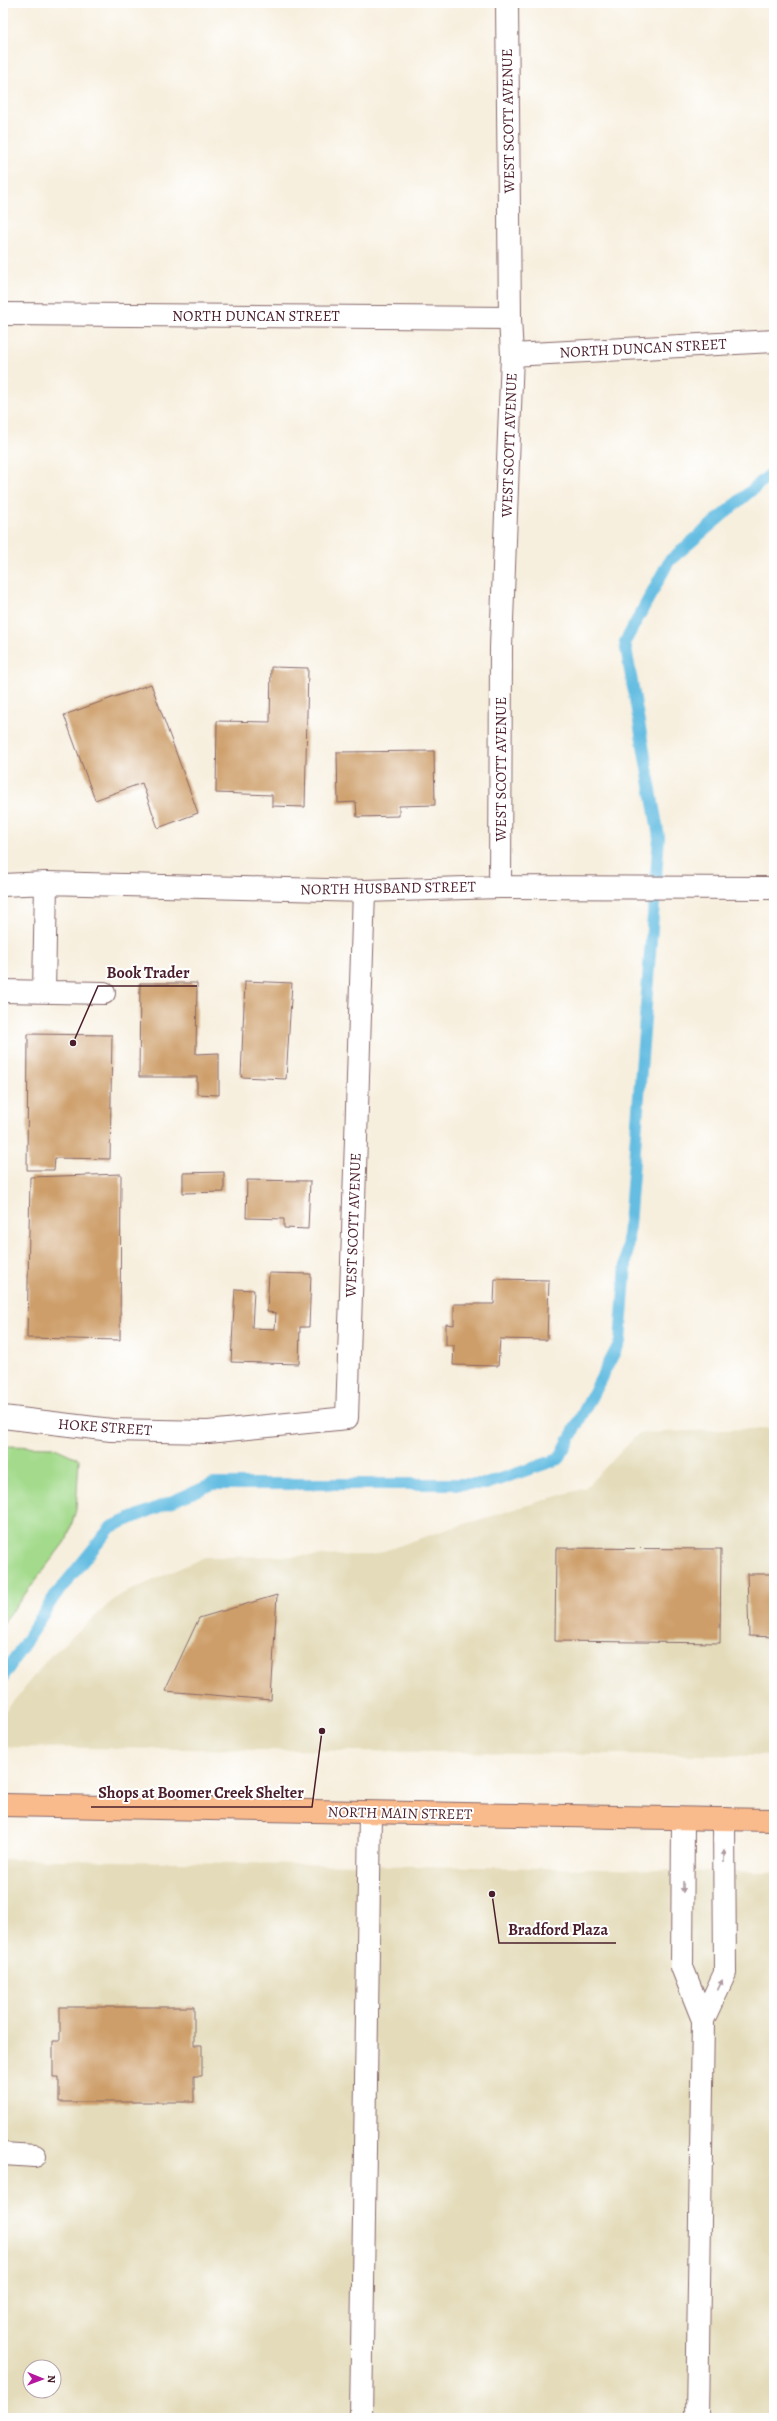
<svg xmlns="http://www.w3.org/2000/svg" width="777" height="2421" viewBox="0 0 777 2421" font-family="Alegreya,serif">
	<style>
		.built { fill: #e4dbba; fill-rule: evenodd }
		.green { fill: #a3da8b; stroke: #767c5b }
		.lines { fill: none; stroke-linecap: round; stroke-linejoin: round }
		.stream { stroke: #65bde2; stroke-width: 12 }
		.building { fill: #cd9e69 }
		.minor-casing { stroke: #87686a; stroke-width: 24 }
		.major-casing { stroke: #87686a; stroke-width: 24 }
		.minor { stroke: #fff; stroke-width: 22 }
		.major { stroke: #fabb8c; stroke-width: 22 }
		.oneway { fill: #ae9aa0 }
		.labels { text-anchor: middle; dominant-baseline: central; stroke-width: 4; stroke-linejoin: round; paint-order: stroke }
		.street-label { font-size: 15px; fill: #4a1f2b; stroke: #fff }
		.leader { fill: none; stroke: #4a1f2b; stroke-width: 1.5 }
		.callout-dot { fill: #4a1f2b; stroke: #fff; stroke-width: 1.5 }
		.callout-label { font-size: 16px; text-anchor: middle; font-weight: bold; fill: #4a1f2b; stroke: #fff; stroke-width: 4; stroke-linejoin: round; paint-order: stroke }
	</style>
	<rect width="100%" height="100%" fill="#fff"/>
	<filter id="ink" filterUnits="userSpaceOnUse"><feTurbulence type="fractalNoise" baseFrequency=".025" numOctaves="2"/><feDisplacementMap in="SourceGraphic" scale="8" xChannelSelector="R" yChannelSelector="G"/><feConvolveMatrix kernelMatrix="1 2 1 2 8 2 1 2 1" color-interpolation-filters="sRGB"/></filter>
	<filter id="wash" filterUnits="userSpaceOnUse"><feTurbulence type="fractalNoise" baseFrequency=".012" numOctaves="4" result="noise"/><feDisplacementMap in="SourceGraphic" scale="16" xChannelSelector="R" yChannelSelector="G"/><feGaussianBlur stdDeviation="0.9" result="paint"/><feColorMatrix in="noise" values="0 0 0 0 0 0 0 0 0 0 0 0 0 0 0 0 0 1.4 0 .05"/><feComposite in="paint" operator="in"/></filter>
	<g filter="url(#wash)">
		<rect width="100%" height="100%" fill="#f7efde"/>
		<path class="built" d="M774,1428V1756L3,1747V1714L50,1656L118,1596L205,1557L372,1555L448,1529L585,1488L639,1433Z
			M3,1859L774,1872V2418H3ZM30,2367H54V2391H30Z"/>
		<path class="green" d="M3,1446L53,1447L79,1459L76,1510L67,1539L3,1623Z"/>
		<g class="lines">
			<path class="stream" d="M3,1677L54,1597L111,1527L213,1484H486L559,1459L620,1342L659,837L625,642L669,561L774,471"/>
		</g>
		<g id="blocks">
			<path class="building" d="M271,667L308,668L305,807L272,806V795L216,793L217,721L270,722Z
				M151,684L198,813L158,828L142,783L95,800L64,715Z
				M434,751L435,805L399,806V816L357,817L356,802L338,803L337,752Z
				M245,981L292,983L286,1079L241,1077Z
				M140,983H197L196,1054L219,1053V1095L197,1094V1077H139Z
				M28,1034L112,1035L110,1159L55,1158L54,1170H27Z
				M224,1172V1192L183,1193V1173Z
				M121,1174L120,1340L27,1338L30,1177Z
				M247,1180L310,1181L308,1229L284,1228V1219L246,1218Z
				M269,1273L311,1274L309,1327H300L299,1364L231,1362L235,1289L254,1290L252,1328L275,1329L276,1313L267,1312Z
				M495,1279L549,1280L547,1340L500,1339L498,1366L453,1365L454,1345H446V1324L454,1325V1304H494Z
				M556,1548L721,1549L720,1643L555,1641Z
				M747,1574H774V1637L749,1636Z
				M277,1595L271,1700L165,1691L199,1618Z
				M60,2007H194V2045H202V2076H194V2102H59V2077H53V2041H60Z"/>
		</g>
	</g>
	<g filter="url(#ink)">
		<use href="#blocks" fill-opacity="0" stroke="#87686a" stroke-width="1"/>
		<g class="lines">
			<g class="minor-casing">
				<path id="minor" d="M3,314L510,318
					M512,355L774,341
					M3,885L46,883L364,891L500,887L774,888
					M500,887L501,647L512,355L510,318L507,3
					M3,991L104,993
					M44,992L46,883
					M3,1417L111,1430L208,1432L347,1418L364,891
					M683,1820L682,1967L703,2020L697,2418
					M703,2020L725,1973L724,1819
					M3,2154L35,2156
					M361,2418L370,1813"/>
			</g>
			<g class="major-casing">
				<path id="major" d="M3,1805L774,1820"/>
			</g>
			<use href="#minor" class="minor"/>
			<use href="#major" class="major"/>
		</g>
		<defs><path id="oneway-solid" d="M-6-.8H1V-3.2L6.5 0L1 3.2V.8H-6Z"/></defs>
		<g class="oneway">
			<use href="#oneway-solid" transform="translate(724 1856) rotate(-90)"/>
			<use href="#oneway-solid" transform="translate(683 1887) rotate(91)"/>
			<use href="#oneway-solid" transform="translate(720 1985) rotate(-65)"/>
		</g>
	</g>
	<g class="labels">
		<g class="street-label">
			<text transform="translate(508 121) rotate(-91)">WEST SCOTT AVENUE</text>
			<text x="256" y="316">NORTH DUNCAN STREET</text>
			<text transform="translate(643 348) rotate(-3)">NORTH DUNCAN STREET</text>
			<text transform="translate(509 445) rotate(-88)">WEST SCOTT AVENUE</text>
			<text transform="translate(501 769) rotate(-90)">WEST SCOTT AVENUE</text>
			<text transform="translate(388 888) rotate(-1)">NORTH HUSBAND STREET</text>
			<text transform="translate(353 1225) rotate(-88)">WEST SCOTT AVENUE</text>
			<text transform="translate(105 1427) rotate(4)">HOKE STREET</text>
			<text transform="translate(400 1813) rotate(1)">NORTH MAIN STREET</text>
		</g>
	</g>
	<path class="leader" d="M73 1043L98 986H197M322 1731L312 1807H91M492 1894L499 1943H616"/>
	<g class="callout-dot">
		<circle cx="73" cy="1043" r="4"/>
		<circle cx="322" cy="1731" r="4"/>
		<circle cx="492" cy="1894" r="4"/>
	</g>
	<g class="callout-label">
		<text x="148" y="978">Book Trader</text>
		<text x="201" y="1798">Shops at Boomer Creek Shelter</text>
		<text x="558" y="1935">Bradford Plaza</text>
	</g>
	<rect width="777" height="2421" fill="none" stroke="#fff" stroke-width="16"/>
	<g transform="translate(42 2379) rotate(91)"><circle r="19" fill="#ffffff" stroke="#b7a5aa"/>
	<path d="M0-3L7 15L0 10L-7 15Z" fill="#b5179e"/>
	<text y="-6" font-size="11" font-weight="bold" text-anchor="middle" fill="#4a1f2b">N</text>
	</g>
</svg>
